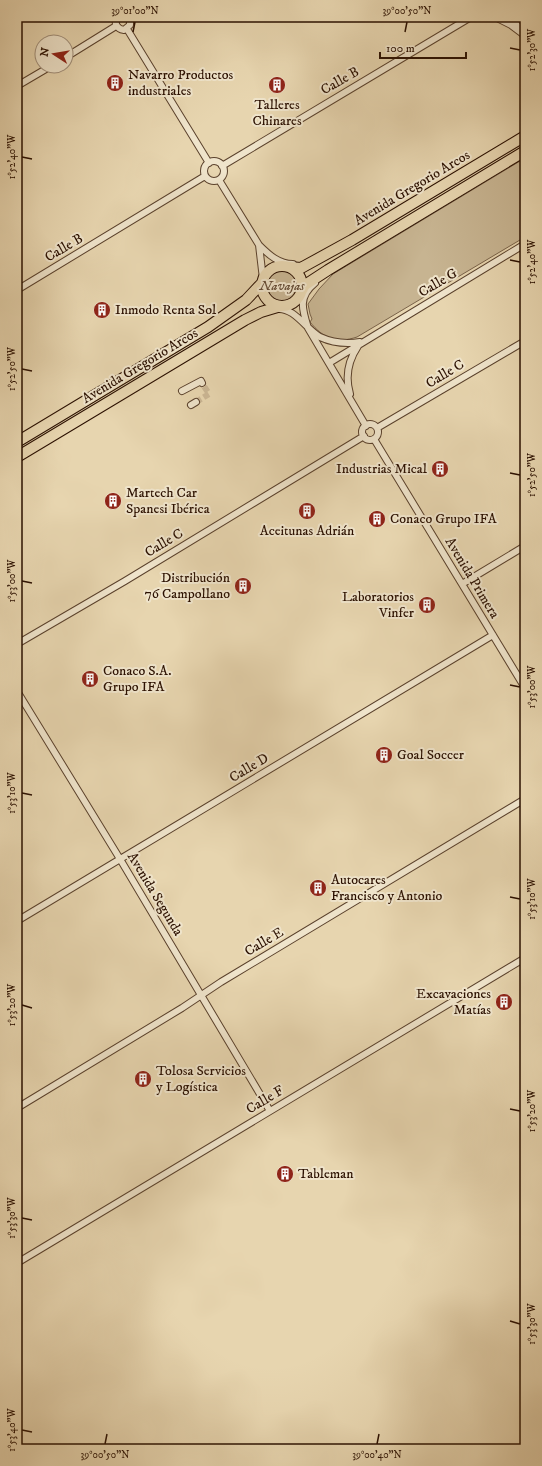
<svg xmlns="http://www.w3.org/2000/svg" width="542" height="1466" viewBox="0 0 542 1466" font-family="'IM FELL DW Pica',serif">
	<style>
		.green { fill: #c7b491; stroke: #796249 }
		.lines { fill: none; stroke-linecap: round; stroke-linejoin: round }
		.minor-tunnel { stroke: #cbb795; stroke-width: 6; stroke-dasharray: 6 3; stroke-linecap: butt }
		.minor-casing { stroke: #5a412c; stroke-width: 8 }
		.primary-casing { stroke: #2b1001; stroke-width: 12 }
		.minor { stroke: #efe4cb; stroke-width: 6 }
		.primary { stroke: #e7d5af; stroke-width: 10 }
		.ticks { fill: none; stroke: #2b1001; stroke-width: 1.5 }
		.labels { text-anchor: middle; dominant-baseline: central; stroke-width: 4; stroke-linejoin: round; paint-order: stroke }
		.poi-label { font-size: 14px; fill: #2b1001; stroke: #efe4cb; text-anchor: start }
		.street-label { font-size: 14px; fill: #2b1001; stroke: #efe4cb }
		.park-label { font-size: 14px; font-style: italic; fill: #624933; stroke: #efe4cb }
		.neatline { fill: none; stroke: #2b1001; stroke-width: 1.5 }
		.ticks-label { font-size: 10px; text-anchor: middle; fill: #2b1001 }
	</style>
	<rect width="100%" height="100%" fill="#e7d5af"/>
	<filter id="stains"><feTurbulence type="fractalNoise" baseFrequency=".005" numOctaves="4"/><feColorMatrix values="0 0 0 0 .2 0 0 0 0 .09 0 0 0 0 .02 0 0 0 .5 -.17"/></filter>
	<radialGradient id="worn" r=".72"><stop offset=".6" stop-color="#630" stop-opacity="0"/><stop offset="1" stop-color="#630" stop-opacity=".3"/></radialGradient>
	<path class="green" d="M525,158V237L357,337C336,344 323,338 310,322L312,319L310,314L308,304L319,289L333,274Z
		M266 286a16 16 0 1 1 32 0a16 16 0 1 1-32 0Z"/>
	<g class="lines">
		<path class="minor-tunnel" d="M196,402L209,394L202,383"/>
		<g class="minor-casing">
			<path id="minor" d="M118,17C113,23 117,29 124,30L130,25V20L129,17
				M495,17L511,25L523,34
				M512,17L525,38
				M127,29L209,163
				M66,57L116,26
				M17,86L51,66
				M204 171a10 10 0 1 1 20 0a10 10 0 1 1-20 0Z
				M222,166L471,17
				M219,180L259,245C269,255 279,264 293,264
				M259,245L263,279
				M315,283C298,297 302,309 308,328L366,426
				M17,290L205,176
				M277,309C294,307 306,329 320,337C333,343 347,344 360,342
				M329,363L525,244
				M182,391L201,381L202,383
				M350,394C345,377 348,361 358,346
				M191,405L196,402
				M362 432a8 8 0 1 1 16 0a8 8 0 1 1-16 0Z
				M377,428L525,341
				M374,439L525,688
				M462,584L525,546
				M17,644L125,581L364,436
				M17,691L120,859L270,1111
				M17,921L493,635
				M17,1108L182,1008L221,982L525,799
				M17,1263L525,958"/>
		</g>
		<g class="primary-casing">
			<path id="primary" d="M262 286a20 20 0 1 1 40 0a20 20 0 1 1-40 0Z
				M289,267L301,268L352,240L525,136
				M301,292L305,285L328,270L525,151
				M17,442L208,327L246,300L262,283
				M17,457L245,320L261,312L281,306"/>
		</g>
		<use href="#minor" class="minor"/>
		<use href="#primary" class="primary"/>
	</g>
	<path class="ticks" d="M133,32L135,22M405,32L407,22M510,48L520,50M22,157L32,159M510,260L520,262M22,369L32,371M510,473L520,475M22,581L32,583M510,685L520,687M22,793L32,795M510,897L520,899M22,1005L32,1008M510,1109L520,1111M22,1218L32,1220M510,1321L520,1324M22,1430L32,1432M105,1444L107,1434M377,1444L379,1434"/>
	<defs>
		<g id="building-disc" transform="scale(0.9)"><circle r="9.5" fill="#8f2418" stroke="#efe4cb"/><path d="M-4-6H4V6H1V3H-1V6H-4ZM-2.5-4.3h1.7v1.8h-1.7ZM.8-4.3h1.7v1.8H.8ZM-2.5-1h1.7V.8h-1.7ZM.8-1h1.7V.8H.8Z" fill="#fff"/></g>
	</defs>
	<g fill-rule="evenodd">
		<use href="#building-disc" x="115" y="83"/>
		<use href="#building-disc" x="277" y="85"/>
		<use href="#building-disc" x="102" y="310"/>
		<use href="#building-disc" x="440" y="469"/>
		<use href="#building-disc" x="113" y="501"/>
		<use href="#building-disc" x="307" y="511"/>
		<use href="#building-disc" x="377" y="519"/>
		<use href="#building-disc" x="243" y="586"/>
		<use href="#building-disc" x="427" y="605"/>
		<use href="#building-disc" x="90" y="679"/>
		<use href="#building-disc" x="384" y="755"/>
		<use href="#building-disc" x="318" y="888"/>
		<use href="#building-disc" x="504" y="1002"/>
		<use href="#building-disc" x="143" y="1079"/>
		<use href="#building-disc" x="285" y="1174"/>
	</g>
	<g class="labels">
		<g class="poi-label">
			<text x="128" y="75">Navarro Productos<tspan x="128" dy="16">industriales</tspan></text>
			<text x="277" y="105" text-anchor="middle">Talleres<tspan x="277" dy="16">Chinares</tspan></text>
			<text x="115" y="310">Inmodo Renta Sol</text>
			<text x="427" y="469" text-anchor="end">Industrias Mical</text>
			<text x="126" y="493">Martech Car<tspan x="126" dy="16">Spanesi Ibérica</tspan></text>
			<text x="390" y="519">Conaco Grupo IFA</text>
			<text x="307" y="531" text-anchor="middle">Aceitunas Adrián</text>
			<text x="230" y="578" text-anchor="end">Distribución<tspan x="230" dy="16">76 Campollano</tspan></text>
			<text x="414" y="597" text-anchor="end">Laboratorios<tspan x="414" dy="16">Vinfer</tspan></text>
			<text x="103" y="671">Conaco S.A.<tspan x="103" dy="16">Grupo IFA</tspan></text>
			<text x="397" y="755">Goal Soccer</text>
			<text x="331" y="880">Autocares<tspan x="331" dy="16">Francisco y Antonio</tspan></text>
			<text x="491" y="994" text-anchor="end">Excavaciones<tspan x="491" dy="16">Matías</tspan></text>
			<text x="156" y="1071">Tolosa Servicios<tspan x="156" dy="16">y Logística</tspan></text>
			<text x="298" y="1174">Tableman</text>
		</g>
		<g class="street-label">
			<text transform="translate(340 81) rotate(-30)">Calle B</text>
			<text transform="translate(412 188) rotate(-31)">Avenida Gregorio Arcos</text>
			<text transform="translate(64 248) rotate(-31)">Calle B</text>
			<text transform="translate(438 283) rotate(-31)">Calle G</text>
			<text transform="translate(140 366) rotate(-31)">Avenida Gregorio Arcos</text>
			<text transform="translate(445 374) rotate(-31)">Calle C</text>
			<text transform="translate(164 543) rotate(-31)">Calle C</text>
			<text transform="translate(472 578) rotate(59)">Avenida Primera</text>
			<text transform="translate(249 768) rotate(-31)">Calle D</text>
			<text transform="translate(155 894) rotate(59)">Avenida Segunda</text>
			<text transform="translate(264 942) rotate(-31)">Calle E</text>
			<text transform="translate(265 1100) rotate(-31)">Calle F</text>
		</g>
		<g class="park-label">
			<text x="282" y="286">Navajas</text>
		</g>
	</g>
	<rect width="542" height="1466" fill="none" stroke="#e7d5af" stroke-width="44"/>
	<g transform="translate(54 54) rotate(282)"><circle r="19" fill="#efe4cb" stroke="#a18f7a"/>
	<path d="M0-3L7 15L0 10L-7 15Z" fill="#8f2418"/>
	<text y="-6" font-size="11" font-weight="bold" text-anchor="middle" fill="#2b1001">N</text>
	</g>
	<path d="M380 52v6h86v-6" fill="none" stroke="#2b1001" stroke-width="2"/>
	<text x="386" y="52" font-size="12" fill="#2b1001" stroke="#efe4cb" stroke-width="3" paint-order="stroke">100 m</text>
	<rect x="22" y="22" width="498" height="1422" class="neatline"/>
	<g class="ticks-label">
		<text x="135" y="14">39°01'00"N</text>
		<text x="407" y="14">39°00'50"N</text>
		<text transform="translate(531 50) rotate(-90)" y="4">1°52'30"W</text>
		<text transform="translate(11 157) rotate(-90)" y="4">1°52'40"W</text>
		<text transform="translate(531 262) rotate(-90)" y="4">1°52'40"W</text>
		<text transform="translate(11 369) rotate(-90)" y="4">1°52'50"W</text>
		<text transform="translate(531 475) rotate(-90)" y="4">1°52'50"W</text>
		<text transform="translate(11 581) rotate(-90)" y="4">1°53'00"W</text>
		<text transform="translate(531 687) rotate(-90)" y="4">1°53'00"W</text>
		<text transform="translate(11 793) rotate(-90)" y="4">1°53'10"W</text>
		<text transform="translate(531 899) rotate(-90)" y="4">1°53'10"W</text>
		<text transform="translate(11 1005) rotate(-90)" y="4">1°53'20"W</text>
		<text transform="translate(531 1111) rotate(-90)" y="4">1°53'20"W</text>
		<text transform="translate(11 1218) rotate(-90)" y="4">1°53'30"W</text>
		<text transform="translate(531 1324) rotate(-90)" y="4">1°53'30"W</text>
		<text transform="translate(11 1430) rotate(-90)" y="4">1°53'40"W</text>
		<text x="105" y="1458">39°00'50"N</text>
		<text x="377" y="1458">39°00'40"N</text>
	</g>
	<rect width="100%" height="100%" filter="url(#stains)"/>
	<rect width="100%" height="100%" fill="url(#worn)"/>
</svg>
